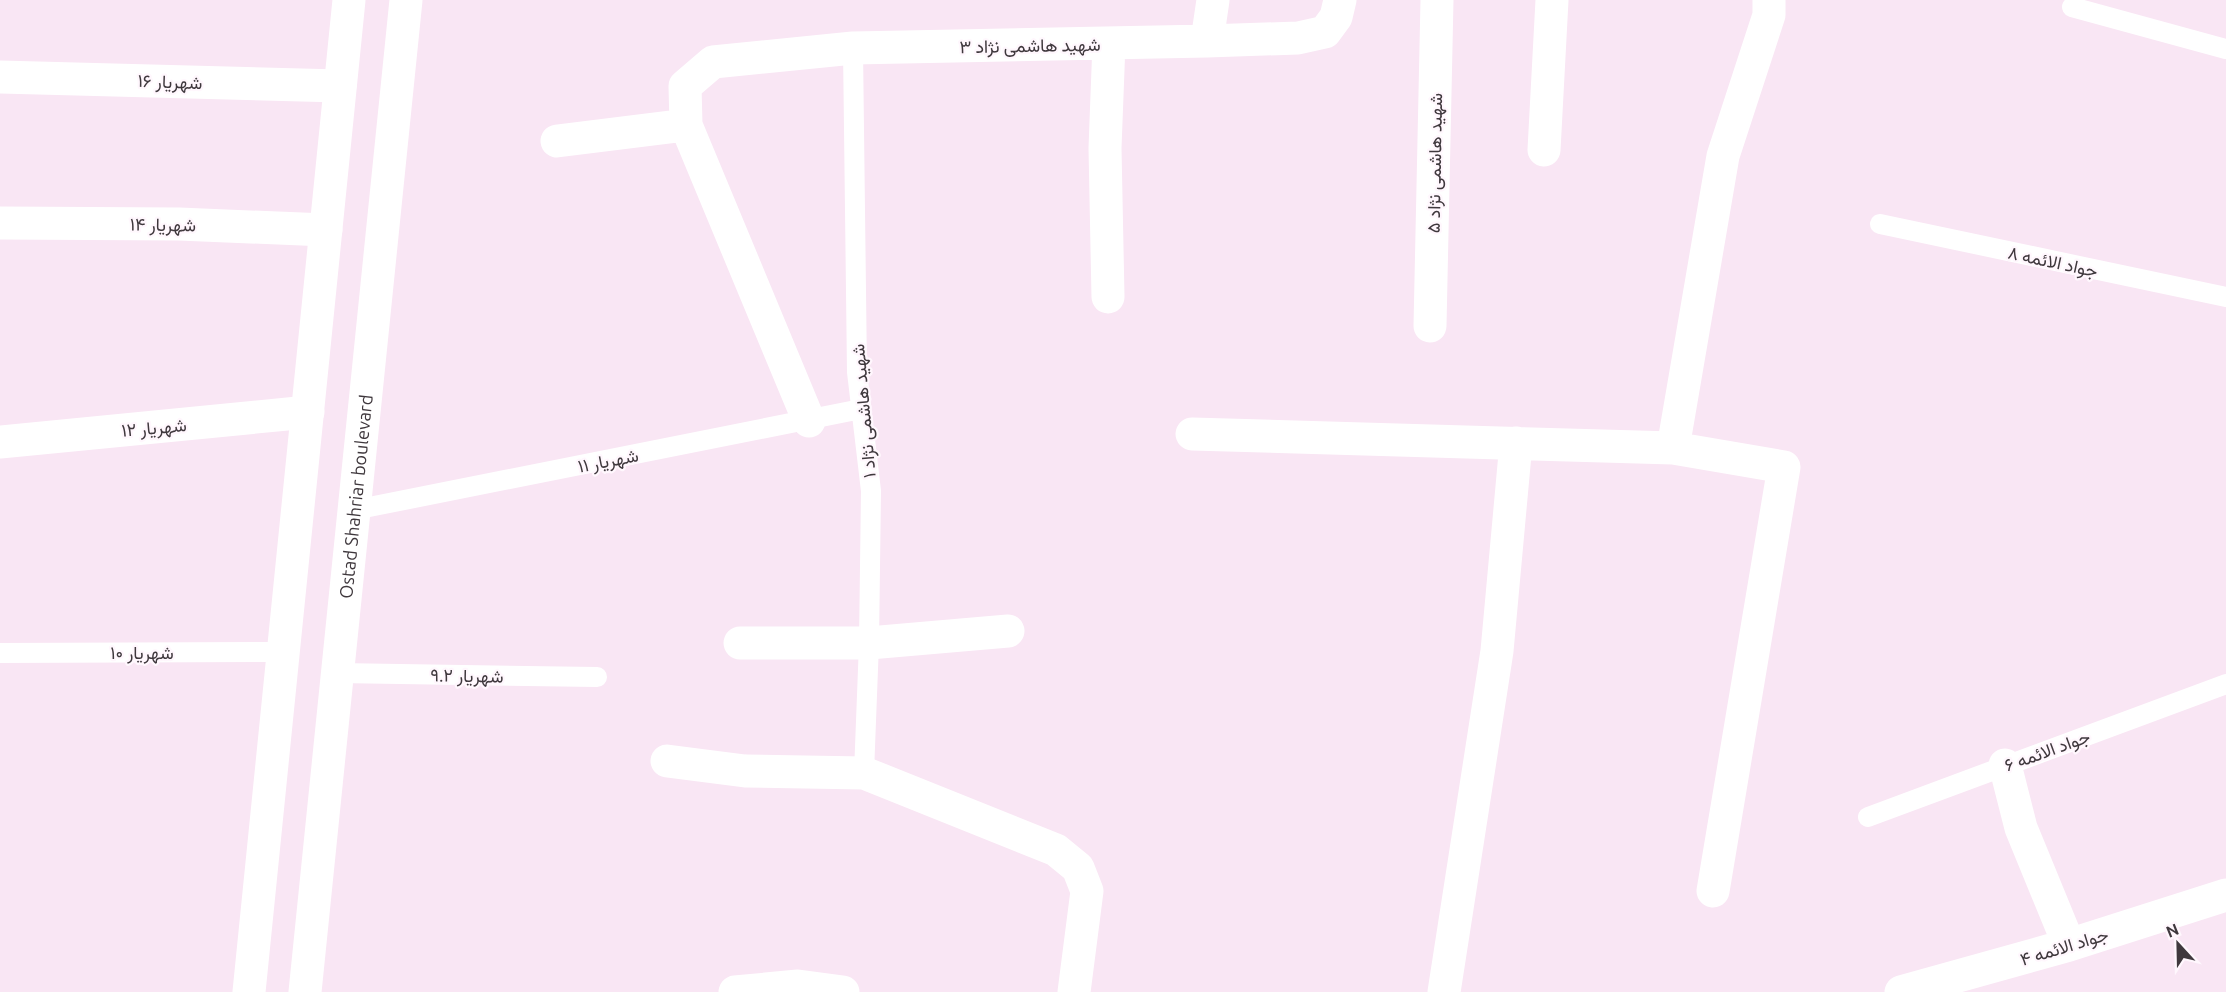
<svg xmlns="http://www.w3.org/2000/svg" width="2226" height="992" viewBox="0 0 2226 992" font-family="Ubuntu,Vazirmatn,sans-serif">
	<style>
		.lines { fill: none; stroke-linecap: round; stroke-linejoin: round }
		.service { stroke: #fff; stroke-width: 20 }
		.minor { stroke: #fff; stroke-width: 33 }
		.secondary { stroke: #fff; stroke-width: 33 }
		.labels { text-anchor: middle; dominant-baseline: central; stroke-width: 4.5; stroke-linejoin: round; paint-order: stroke }
		.street-label { font-size: 18px; fill: #3f383d; stroke: #fff7fd }
	</style>
	<rect width="100%" height="100%" fill="#f9e6f4"/>
	<g class="lines">
		<path class="service" d="M2072,7L2226,49
			M853,48L857,372L871,491L869,643L864,773
			M1880,224L2226,297
			M354,510L861,409
			M0,653L283,652
			M337,673L597,677
			M1868,817L2226,684"/>
		<path class="minor" d="M1207,41L1298,38L1325,32L1336,17L1340,0
			M0,77L340,86
			M557,141L686,125
			M1544,150L1552,0
			M0,223L179,224L326,230
			M1108,297L1105,148L1109,43
			M1430,326L1437,0
			M809,421L686,125L685,86L713,62L853,48L1207,41L1213,0
			M1192,434L1673,448L1784,467L1713,891
			M0,442L308,412
			M1673,448L1723,156L1769,15V0
			M740,643H869L1008,631
			M667,761L745,771L864,773L1056,850L1078,868L1087,891L1074,992
			M2005,765L2021,828L2069,945
			M735,992L798,986L843,992
			M1444,992L1497,651L1516,443
			M1901,992L2069,945L2226,895"/>
		<g class="secondary">
			<path d="M249,992L349,0"/>
			<path id="s1" d="M305,992L406,0"/>
		</g>
	</g>
	<g class="labels">
		<g class="street-label">
			<text transform="translate(1030 45) rotate(-1)">شهید هاشمی نژاد ۳</text>
			<text transform="translate(170 81) rotate(2)">شهریار ۱۶</text>
			<text transform="translate(1434 163) rotate(-89)">شهید هاشمی نژاد ۵</text>
			<text transform="translate(163 224) rotate(1)">شهریار ۱۴</text>
			<text transform="translate(2053 261) rotate(12)">جواد الائمه ۸</text>
			<text transform="translate(863 411) rotate(-95)">شهید هاشمی نژاد ۱</text>
			<text transform="translate(154 427) rotate(-5)">شهریار ۱۲</text>
			<text transform="translate(608 460) rotate(-11)">شهریار ۱۱</text>
			<text stroke="none"><textPath href="#s1" startOffset="498">Ostad Shahriar boulevard</textPath></text>
			<text x="142" y="652">شهریار ۱۰</text>
			<text transform="translate(467 675) rotate(1)">شهریار ۹.۲</text>
			<text transform="translate(2047 750) rotate(-20)">جواد الائمه ۶</text>
			<text transform="translate(2064 946) rotate(-17)">جواد الائمه ۴</text>
		</g>
	</g>
	<g transform="translate(2178 944) rotate(338)" stroke="#fff7fd" stroke-width="4.5" paint-order="stroke">
	<path d="M0-4.5L10 22L0 15L-10 22Z" fill="#3f383d"/>
	<text y="-9" font-size="16" font-weight="bold" text-anchor="middle" fill="#3f383d">N</text>
	</g>
</svg>
